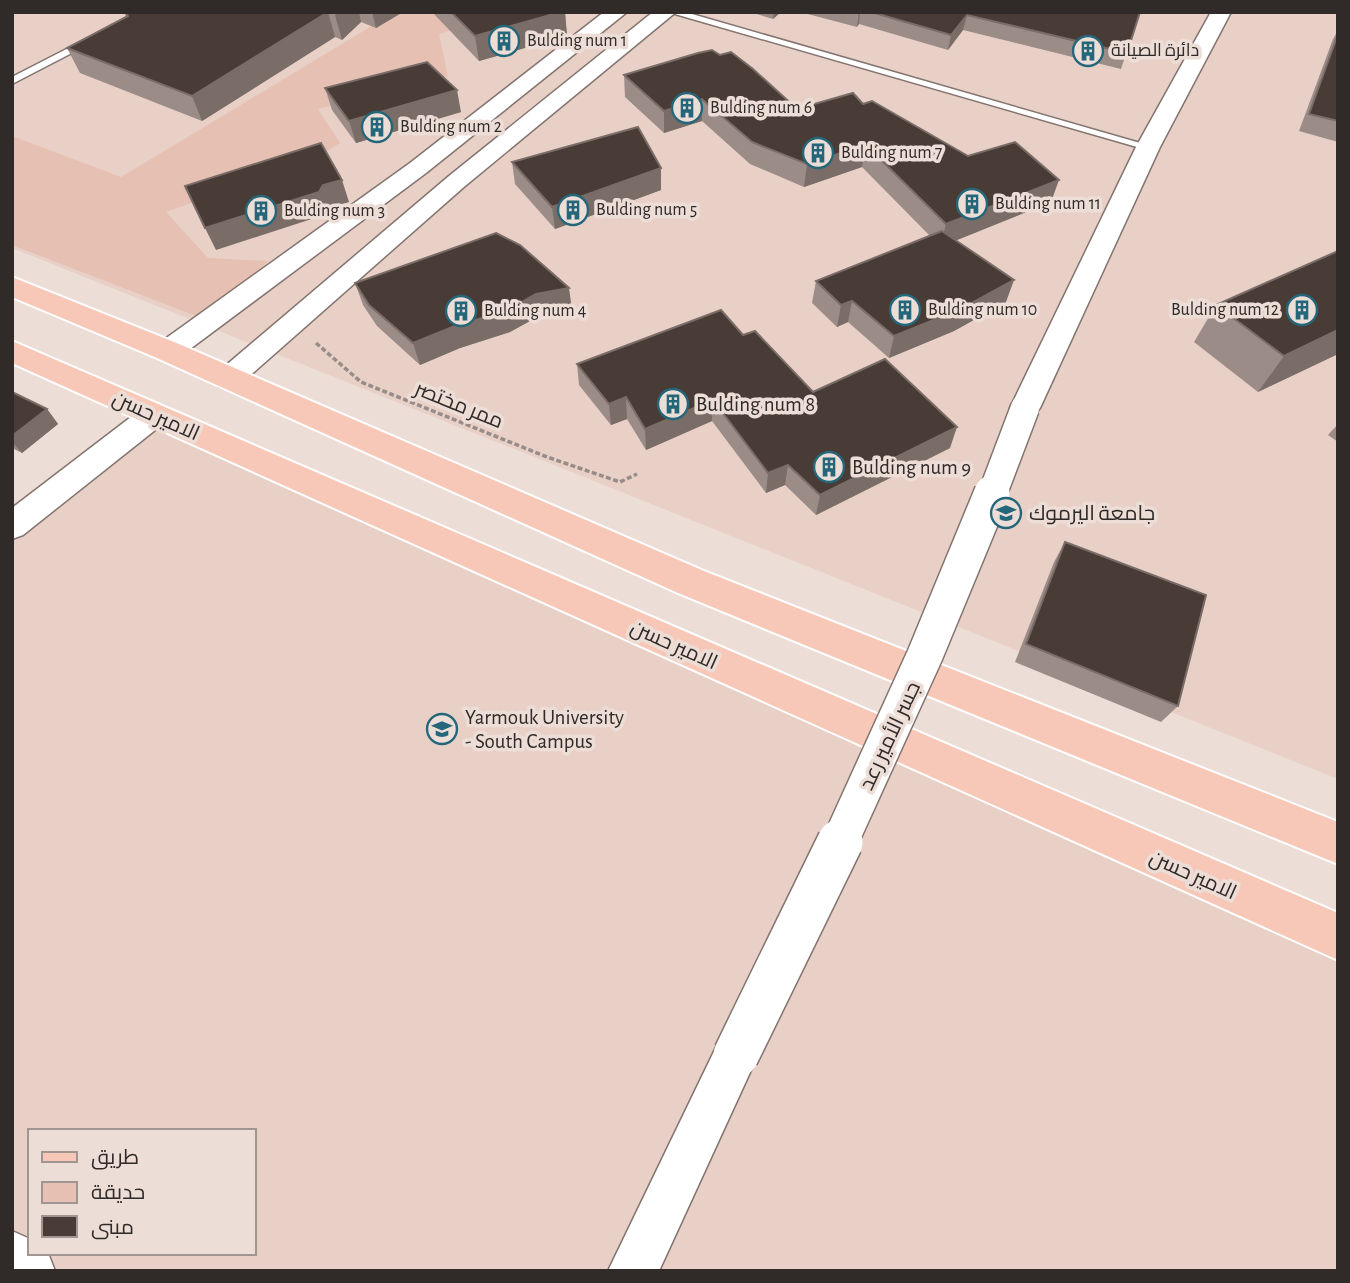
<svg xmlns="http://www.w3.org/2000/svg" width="1350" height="1283" viewBox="0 0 1350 1283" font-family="'Alegreya Sans',Cairo,sans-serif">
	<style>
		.built { fill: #e8d0c7; fill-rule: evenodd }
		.green { fill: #e6c0b2 }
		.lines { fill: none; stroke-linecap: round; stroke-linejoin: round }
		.lane-casing { stroke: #83746f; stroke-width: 3 }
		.street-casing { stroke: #83746f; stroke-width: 3 }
		.primary-casing { stroke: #fff; stroke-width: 4 }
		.path { stroke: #988c88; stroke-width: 3.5; stroke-dasharray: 5 2.5; stroke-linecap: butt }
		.lane { fill: #fff; fill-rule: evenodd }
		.street { fill: #fff; fill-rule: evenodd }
		.primary { fill: #f7c8b7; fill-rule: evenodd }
		.street-bridge-far2-casing { stroke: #83746f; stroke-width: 31; stroke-linecap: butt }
		.street-bridge-far1-casing { stroke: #83746f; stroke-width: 38; stroke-linecap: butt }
		.street-bridge-casing { stroke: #83746f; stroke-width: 48; stroke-linecap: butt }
		.street-bridge-far2 { stroke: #fff; stroke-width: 28 }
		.street-bridge-far1 { stroke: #fff; stroke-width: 35 }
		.street-bridge { stroke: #fff; stroke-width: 45 }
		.wall { fill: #9b8c87 }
		.shaded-wall { fill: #7a6c67 }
		.building { fill: #493c37; stroke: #7a6c67; stroke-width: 2 }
		.labels { text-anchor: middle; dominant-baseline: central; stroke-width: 7; stroke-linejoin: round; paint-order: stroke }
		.far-poi-label { font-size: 18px; fill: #302a28; stroke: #edddd7; text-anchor: start }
		.poi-label { font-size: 21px; fill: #302a28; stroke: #edddd7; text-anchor: start }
		.street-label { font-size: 21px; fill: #302a28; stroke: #edddd7 }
	</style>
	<rect width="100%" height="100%" fill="#edddd7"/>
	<path class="built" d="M12,12H1338V779L12,248Z
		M154,415L1338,932V1271H12V526ZM30,1131H254V1253H30Z"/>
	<path class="green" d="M395,12H509L439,34L448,76L318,109L340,143L308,162L166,212L208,258L268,261L209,321L12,245V136L121,177Z"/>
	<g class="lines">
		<g class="lane-casing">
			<path id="lane" d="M668,12H685L1154,147L1144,149Z
				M86,39L95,41L12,84V77Z"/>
		</g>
		<g class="street-casing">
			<path id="street" d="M604,12H627L426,173L178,358L168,361L158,358L154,351L158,344L410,163Z
				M653,12H676L465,186L238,386L228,389L218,386L214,379L218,372L449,176Z
				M1211,12H1231L1160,147L1040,408L1035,415L1025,419L1015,415L1010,408L1136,147Z
				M154,404L164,407L169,415L164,423L23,535L12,539V508L144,407Z
				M736,1033L752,1039L758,1055L659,1271H608L720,1039Z
				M12,1231L30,1239V1253H48L55,1271H12Z"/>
		</g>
		<g class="primary-casing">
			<path id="primary" d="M12,277L179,344L704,571L1338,822V864L678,593L157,358L12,297Z
				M12,341L1338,913V960L12,363Z"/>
		</g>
		<path class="path" d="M316,343L361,382L547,457L620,482L637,474"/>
		<use href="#lane" class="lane"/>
		<use href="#street" class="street"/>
		<use href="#primary" class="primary"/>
		<g class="street-bridge-far2-casing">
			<path id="street-bridge-far2" d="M992,495L1025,408"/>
		</g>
		<g class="street-bridge-far1-casing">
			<path id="street-bridge-far1" d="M839,844L925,655L992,493"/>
		</g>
		<g class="street-bridge-casing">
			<path id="street-bridge" d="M736,1055L840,842"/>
		</g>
		<use href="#street-bridge-far2" class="street-bridge-far2"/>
		<use href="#street-bridge-far1" class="street-bridge-far1"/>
		<use href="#street-bridge" class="street-bridge"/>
	</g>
	<path class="wall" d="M124,12H403L376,28L361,22L342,40L335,37L202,121L80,73L67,48L126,17Z
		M432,12H565L567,36L479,61Z
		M750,12H781L773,19Z
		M800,12H1140L1121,69L963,30L948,50L859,24L857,27Z
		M1338,30V142L1299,131L1333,39Z
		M624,75L797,109L863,104L968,156L1051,202L956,240L1006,302L954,331L889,358L848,322L837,327L812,303L816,281L930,236L862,167L804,187L750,164L702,121L664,133L625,97Z
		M325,88L461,112L356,143L332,110Z
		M512,162L661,168V190L555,229L515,184Z
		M1338,251V354L1258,392L1194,342L1216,305Z
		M355,283L572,310L539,316L510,332L460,348L420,365L377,326L363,305Z
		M743,335L813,392L950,448L816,515L785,485L766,493L712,421L646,450L627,419L611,425L579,385L577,364Z
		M12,392L47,409L58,424L22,453L12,448Z
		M1338,424V442L1328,435Z
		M1065,542L1178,706L1161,722L1015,662L1054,562Z"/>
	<path class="shaded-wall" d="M328,12L335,37L202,121L192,96Z
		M338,12H359L361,22L342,40L335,15Z
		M372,12H403L376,28Z
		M561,12H565L567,36L479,61L475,36Z
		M774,12H781L773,19Z
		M859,12H860L859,24L857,27Z
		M967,15L963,30L948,50L951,35Z
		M457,90L461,112L356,143L349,121Z
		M702,99V121L664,133V111Z
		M866,145L862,167L804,187L807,164Z
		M661,168V190L555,229L552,207Z
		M342,180L349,202L331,208L327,214L216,250L205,228L323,185Z
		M1059,180L1051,202L940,247L946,224Z
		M1014,280L1006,302L954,331L889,358L894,336Z
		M569,288L572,310L539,316L510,332L460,348L420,365L413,343L536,294Z
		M852,301L848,322L837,327L841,305Z
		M1338,330V354L1258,392L1284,356Z
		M626,397L627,419L611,425L609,404Z
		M713,400L712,421L646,450L645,429Z
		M47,409L58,424L22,453L12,442V436Z
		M957,427L950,448L816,515L820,495Z
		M788,465L785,485L766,493L768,473Z"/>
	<path class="building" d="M126,12H328L192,96L67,48L128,16Z
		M451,12H561L475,36Z
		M871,12H1140L1127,53L967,15L951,35Z
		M1338,34V121L1309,114Z
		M712,50L720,55L731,52L753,69L797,109L853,93L863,104L872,101L968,156L1015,142L1059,180L946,224L866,145L807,164L752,142L702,99L664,111L624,75L698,53Z
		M427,62L457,90L349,121L325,88Z
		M638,127L661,168L552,207L512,162Z
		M321,143L342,180L323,185L319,192L205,228L185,186Z
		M942,231L1014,280L961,309L894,336L852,301L841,305L816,281Z
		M496,233L520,245L569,288L536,294L506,311L455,326L413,343L369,305L355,283Z
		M1338,251V330L1284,356L1216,305Z
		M721,310L743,335L755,331L813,392L885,359L957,427L820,495L788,465L768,473L713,400L645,429L626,397L609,404L577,364Z
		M12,392L47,409L12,436Z
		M1065,542L1206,595L1178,706L1026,644Z"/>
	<defs>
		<g id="building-ring" transform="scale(1.575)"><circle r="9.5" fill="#edddd7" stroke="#25677a" stroke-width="1.5"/><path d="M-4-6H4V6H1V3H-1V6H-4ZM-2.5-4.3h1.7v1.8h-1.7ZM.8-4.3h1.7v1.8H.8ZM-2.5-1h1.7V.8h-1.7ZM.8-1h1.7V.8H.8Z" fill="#25677a"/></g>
		<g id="university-ring" transform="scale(1.575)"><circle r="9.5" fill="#edddd7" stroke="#25677a" stroke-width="1.5"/><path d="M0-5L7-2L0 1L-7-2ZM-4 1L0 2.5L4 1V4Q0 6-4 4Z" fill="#25677a"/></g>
	</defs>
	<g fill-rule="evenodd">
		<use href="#building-ring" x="504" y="41"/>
		<use href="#building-ring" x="1088" y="51"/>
		<use href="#building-ring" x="687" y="108"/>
		<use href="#building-ring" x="377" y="127"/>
		<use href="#building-ring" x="818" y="153"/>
		<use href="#building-ring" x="972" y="204"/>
		<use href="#building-ring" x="573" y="210"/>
		<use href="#building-ring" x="261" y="211"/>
		<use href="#building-ring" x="905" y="310"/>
		<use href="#building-ring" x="1302" y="310"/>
		<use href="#building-ring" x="461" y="311"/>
		<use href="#building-ring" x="673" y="404"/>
		<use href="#building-ring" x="829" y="467"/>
		<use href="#university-ring" x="1006" y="513"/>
		<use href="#university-ring" x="442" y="729"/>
	</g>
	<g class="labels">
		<g class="far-poi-label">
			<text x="527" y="41">Bulding num 1</text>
			<text x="1111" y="51">دائرة الصيانة</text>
			<text x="710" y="108">Bulding num 6</text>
			<text x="400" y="127">Bulding num 2</text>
			<text x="841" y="153">Bulding num 7</text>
			<text x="995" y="204">Bulding num 11</text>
			<text x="596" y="210">Bulding num 5</text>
			<text x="284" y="211">Bulding num 3</text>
			<text x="928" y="310">Bulding num 10</text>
			<text x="1279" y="310" text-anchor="end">Bulding num 12</text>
			<text x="484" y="311">Bulding num 4</text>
		</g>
		<g class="poi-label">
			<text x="696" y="404">Bulding num 8</text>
			<text x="852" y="467">Bulding num 9</text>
			<text x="1029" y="513">جامعة اليرموك</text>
			<text x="465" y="717">Yarmouk University<tspan x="465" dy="24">- South Campus</tspan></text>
		</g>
		<g class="street-label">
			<text transform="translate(459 405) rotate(22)">ممر مختصر</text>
			<text transform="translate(156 416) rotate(24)">الامير حسن</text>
			<text transform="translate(674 645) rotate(24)">الامير حسن</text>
			<text transform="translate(890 736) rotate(-65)">جسر الأمير رعد</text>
			<text transform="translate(1193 875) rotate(24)">الامير حسن</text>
		</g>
	</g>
	<rect width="1350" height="1283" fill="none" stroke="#302a28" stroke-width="28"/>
	<rect x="28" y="1129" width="228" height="126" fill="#edddd7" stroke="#a19591" stroke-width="2"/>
	<rect x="42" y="1152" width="35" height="10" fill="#f7c8b7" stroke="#a19591" stroke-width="2"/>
	<text x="91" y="1164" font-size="21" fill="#302a28">طريق</text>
	<rect x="42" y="1182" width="35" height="21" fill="#e6c0b2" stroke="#a19591" stroke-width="2"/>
	<text x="91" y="1199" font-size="21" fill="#302a28">حديقة</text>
	<rect x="42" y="1216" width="35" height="21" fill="#493c37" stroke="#a19591" stroke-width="2"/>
	<text x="91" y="1234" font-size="21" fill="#302a28">مبنى</text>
</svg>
